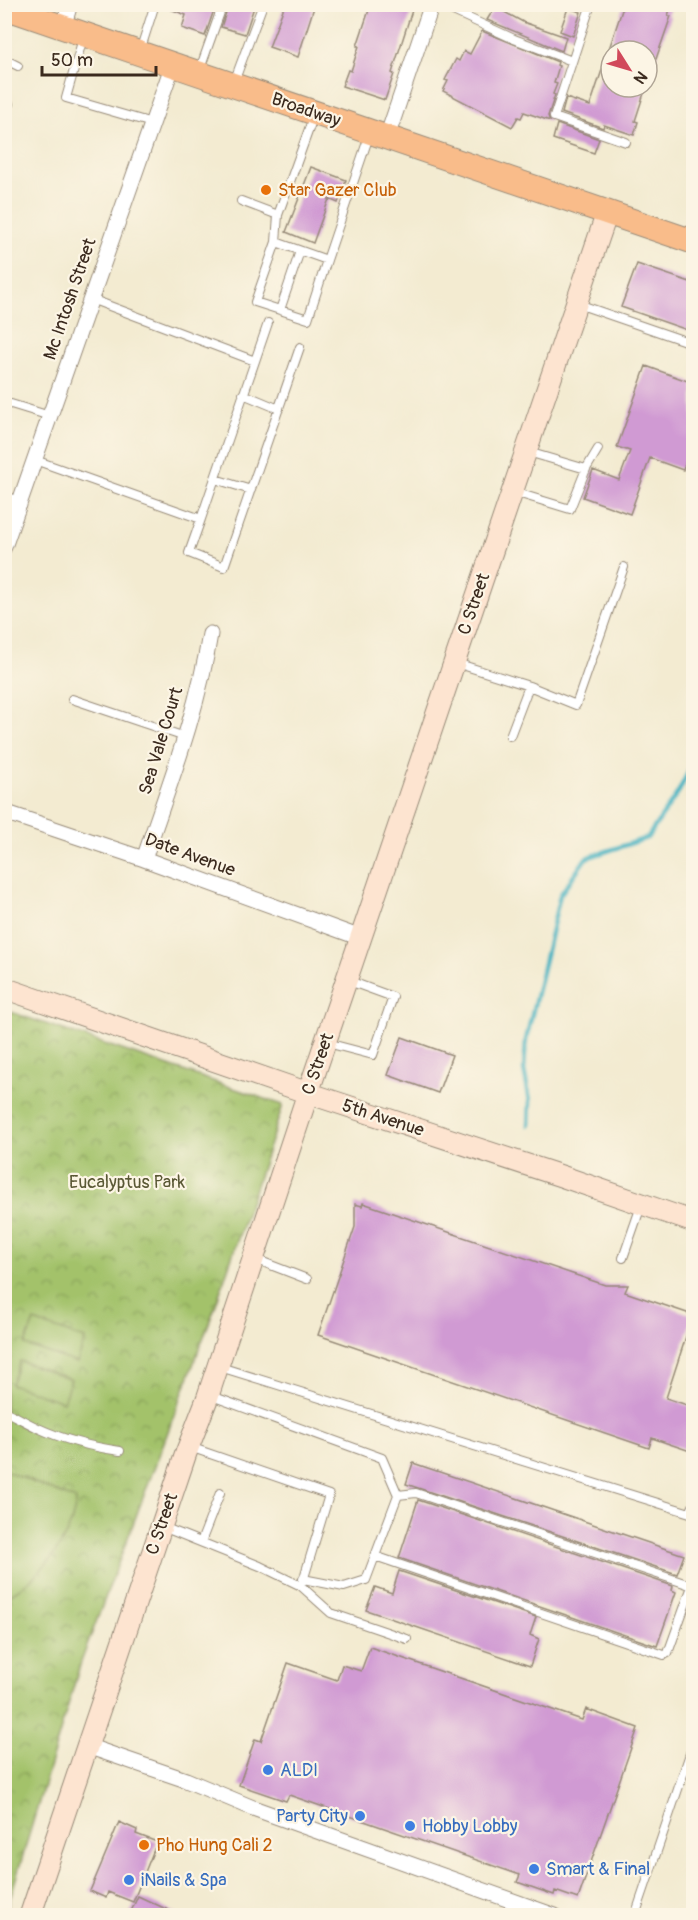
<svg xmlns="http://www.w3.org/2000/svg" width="698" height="1920" viewBox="0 0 698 1920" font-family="Pangolin,sans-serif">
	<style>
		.park { fill: url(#park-crowns); stroke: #6f7644; stroke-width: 1.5 }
		.garden { fill: #a3c26b; stroke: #6f7644; stroke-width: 1.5 }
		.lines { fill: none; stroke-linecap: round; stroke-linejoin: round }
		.stream { stroke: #46b4c2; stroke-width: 4.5 }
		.building { fill: #d09ad3 }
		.lane-casing { stroke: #978a78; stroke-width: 10 }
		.street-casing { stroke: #978a78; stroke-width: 17 }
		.secondary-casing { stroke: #978a78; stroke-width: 23 }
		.primary-casing { stroke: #978a78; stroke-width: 26 }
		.lane { stroke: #fff; stroke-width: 8 }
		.street { stroke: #fff; stroke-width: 15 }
		.secondary { stroke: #fde4d0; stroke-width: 21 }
		.primary { stroke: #f9bc8a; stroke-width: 24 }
		.food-dot { fill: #e8710a; stroke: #fcf5e5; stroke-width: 2 }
		.shop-dot { fill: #3f7fe0; stroke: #fcf5e5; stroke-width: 2 }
		.labels { text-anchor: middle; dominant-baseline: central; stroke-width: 4.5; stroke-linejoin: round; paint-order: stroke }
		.street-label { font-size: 18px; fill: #3b2a1e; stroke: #fcf5e5 }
		.food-label { font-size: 18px; fill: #c56008; stroke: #fcf5e5; text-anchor: start }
		.park-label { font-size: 18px; fill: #5a5835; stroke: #fcf5e5 }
		.shop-label { font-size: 18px; fill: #366cbe; stroke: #fcf5e5; text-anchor: start }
	</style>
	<defs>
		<pattern id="park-crowns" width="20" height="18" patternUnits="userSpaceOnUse" patternTransform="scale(1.5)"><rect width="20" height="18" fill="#a3c26b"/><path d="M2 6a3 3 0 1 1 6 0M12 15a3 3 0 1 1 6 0" fill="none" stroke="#869e57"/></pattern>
	</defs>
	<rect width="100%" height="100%" fill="#fcf5e5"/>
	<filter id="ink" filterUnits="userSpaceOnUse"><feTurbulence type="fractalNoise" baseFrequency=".0167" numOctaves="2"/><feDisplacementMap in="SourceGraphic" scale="12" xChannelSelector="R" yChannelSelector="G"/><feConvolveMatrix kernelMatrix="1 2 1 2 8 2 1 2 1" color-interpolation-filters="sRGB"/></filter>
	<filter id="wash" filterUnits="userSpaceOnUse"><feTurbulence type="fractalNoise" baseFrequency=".008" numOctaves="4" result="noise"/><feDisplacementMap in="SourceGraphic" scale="24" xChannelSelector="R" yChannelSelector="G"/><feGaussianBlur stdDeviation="1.35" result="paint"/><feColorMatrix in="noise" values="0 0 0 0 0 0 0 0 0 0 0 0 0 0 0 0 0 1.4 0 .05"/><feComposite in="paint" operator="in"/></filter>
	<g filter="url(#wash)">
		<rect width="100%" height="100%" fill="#f3ebd1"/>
		<path class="park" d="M5,1010L283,1105L215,1307L81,1662L5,1915Z"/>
		<path class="garden" d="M34,1321L85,1339L77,1363L25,1345Z
			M20,1361L71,1379L63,1402L11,1384Z
			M4,1470L76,1500C72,1542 40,1577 5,1598Z"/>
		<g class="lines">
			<path class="stream" d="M529,1125L530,1101L524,1070L526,1040L560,895L586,858L647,838L679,791L694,760"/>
		</g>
		<g id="blocks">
			<path class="building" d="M162,4H216L205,36L182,28L186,15L162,6Z
				M229,4H255L245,34L221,27Z
				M285,4H315L298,57L269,47Z
				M371,4H414L392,73L394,74L385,100L342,86L348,70L351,71L359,46H357Z
				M624,4H655L670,9L668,16H671L656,59L647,56V51H609H611V87H646L635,121L638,122L634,135L604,125L603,128L562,113L566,98L590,106Z
				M495,7L523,22L566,37L562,51L487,20Z
				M568,8L581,12L573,36L560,31Z
				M482,31L558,62L557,65L559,66L554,83L557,84L553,94L555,95L548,116L550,121L524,112L521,118L518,117L512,127L443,91L448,81L445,80L456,59L459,61L464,51L470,54Z
				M557,124L599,139L594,153L553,139Z
				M311,167L346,180L338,203L329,199L313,243L286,232Z
				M637,264L693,283V332L621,307Z
				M646,366L693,383V440L683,470L650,458L630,514L583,497L593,470L619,480L630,451L617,447Z
				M402,1037L452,1055L438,1093L388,1075Z
				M363,1203L605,1285H628L625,1292L693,1315L666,1398L693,1407V1452L652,1438L649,1448L318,1335L355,1227V1204L362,1206Z
				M413,1463L684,1555L677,1574L406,1484Z
				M418,1500L673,1586L672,1590L676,1592L657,1646L399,1558Z
				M399,1571L536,1617L530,1635L539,1639L530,1666L366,1610L375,1587L392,1593Z
				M370,1647L582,1720L586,1709L638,1728L578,1899L555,1891L554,1895L517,1882L520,1875L289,1795L286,1801L239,1785L255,1739L261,1741L288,1663L337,1680L342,1665L361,1671Z
				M119,1822L137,1830L136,1834L157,1842L133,1902L108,1892L106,1898L90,1891Z
				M138,1896L181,1916H129Z"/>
		</g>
	</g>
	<g filter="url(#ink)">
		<use href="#blocks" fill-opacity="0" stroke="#978a78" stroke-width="1.5"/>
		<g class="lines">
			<g class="lane-casing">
				<path id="lane" d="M438,4L514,39L572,61
					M591,4L554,117L626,142
					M83,38L66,98L152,123
					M140,51L155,4
					M4,59L18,66
					M199,72L223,4
					M234,82L263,4
					M4,103L9,104
					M241,201L278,215L276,242L327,260L369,136
					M278,215L314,115
					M276,242L255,302L308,319L327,260
					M91,299L255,361
					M578,304L694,344
					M280,310L300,251
					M243,394L279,409
					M11,404L50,416
					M35,460L201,519L189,553L224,567L300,347
					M586,469L598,449
					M215,479L251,490
					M514,492L570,509L586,469L528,452
					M201,519L268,323
					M456,663L529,686L576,705L624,567
					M72,699L185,737
					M510,736L529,686
					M327,1043L373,1055L393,997L349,981
					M623,1258L641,1206
					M255,1259L307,1279
					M220,1367L690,1513L694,1504
					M209,1395L382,1458L398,1495L366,1580L344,1587L303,1579
					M4,1411C16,1416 27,1423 38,1428C64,1440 92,1447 120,1451
					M190,1447L329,1495L303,1581
					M163,1527L260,1566L301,1586L331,1613L407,1639
					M201,1542L220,1493
					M375,1556L664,1655L668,1653L691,1589L690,1585L416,1493L398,1495
					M635,1916L694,1742"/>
			</g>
			<g class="street-casing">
				<path id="street" d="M63,27L70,4
					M387,137L432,4
					M4,499L19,505
					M4,547L173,64
					M4,812L144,859L361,938
					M144,859C169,785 198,711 210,634
					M87,1746L186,1780L253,1808L555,1916"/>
			</g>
			<g class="secondary-casing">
				<path id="secondary" d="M4,988L308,1093L561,1176L694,1222
					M30,1916L186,1453L207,1399L308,1093L607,213"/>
			</g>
			<g class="primary-casing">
				<path id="primary" d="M4,7C234,85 463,165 694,242"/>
			</g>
			<use href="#lane" class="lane"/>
			<use href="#street" class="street"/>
			<use href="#secondary" class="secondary"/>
			<use href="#primary" class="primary"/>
		</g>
	</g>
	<g class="food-dot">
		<circle cx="266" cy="190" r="6"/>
		<circle cx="144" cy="1845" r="6"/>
	</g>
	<g class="shop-dot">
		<circle cx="268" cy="1770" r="6"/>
		<circle cx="360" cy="1816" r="6"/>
		<circle cx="410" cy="1826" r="6"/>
		<circle cx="534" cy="1869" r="6"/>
		<circle cx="129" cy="1880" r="6"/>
	</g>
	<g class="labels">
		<g class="street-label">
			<text transform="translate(306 110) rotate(19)">Broadway</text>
			<text transform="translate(70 299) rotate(-71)">Mc Intosh Street</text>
			<text transform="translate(474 604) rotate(-71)">C Street</text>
			<text transform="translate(161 741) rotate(-73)">Sea Vale Court</text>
			<text transform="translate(190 855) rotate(20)">Date Avenue</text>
			<text transform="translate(318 1064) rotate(-71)">C Street</text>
			<text transform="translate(383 1118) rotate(18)">5th Avenue</text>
			<text transform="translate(162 1524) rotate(-71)">C Street</text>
		</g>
		<g class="food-label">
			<text x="278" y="190">Star Gazer Club</text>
			<text x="156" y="1845">Pho Hung Cali 2</text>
		</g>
		<g class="park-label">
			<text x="127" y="1182">Eucalyptus Park</text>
		</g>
		<g class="shop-label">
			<text x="280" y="1770">ALDI</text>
			<text x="348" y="1816" text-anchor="end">Party City</text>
			<text x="422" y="1826">Hobby Lobby</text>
			<text x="546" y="1869">Smart &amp; Final</text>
			<text x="141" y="1880">iNails &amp; Spa</text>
		</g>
	</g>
	<rect width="698" height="1920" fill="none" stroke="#fcf5e5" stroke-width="24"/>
	<g transform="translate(629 69) rotate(127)"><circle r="28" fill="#fcf5e5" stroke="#afa495" stroke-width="1.5"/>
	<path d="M0-4.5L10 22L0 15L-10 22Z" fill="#d1495b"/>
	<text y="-9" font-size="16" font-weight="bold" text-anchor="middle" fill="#3b2a1e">N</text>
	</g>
	<path d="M42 66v9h114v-9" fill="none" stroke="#3b2a1e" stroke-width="3"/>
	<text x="51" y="66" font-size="18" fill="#3b2a1e" stroke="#fcf5e5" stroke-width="4.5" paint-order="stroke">50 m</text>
</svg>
